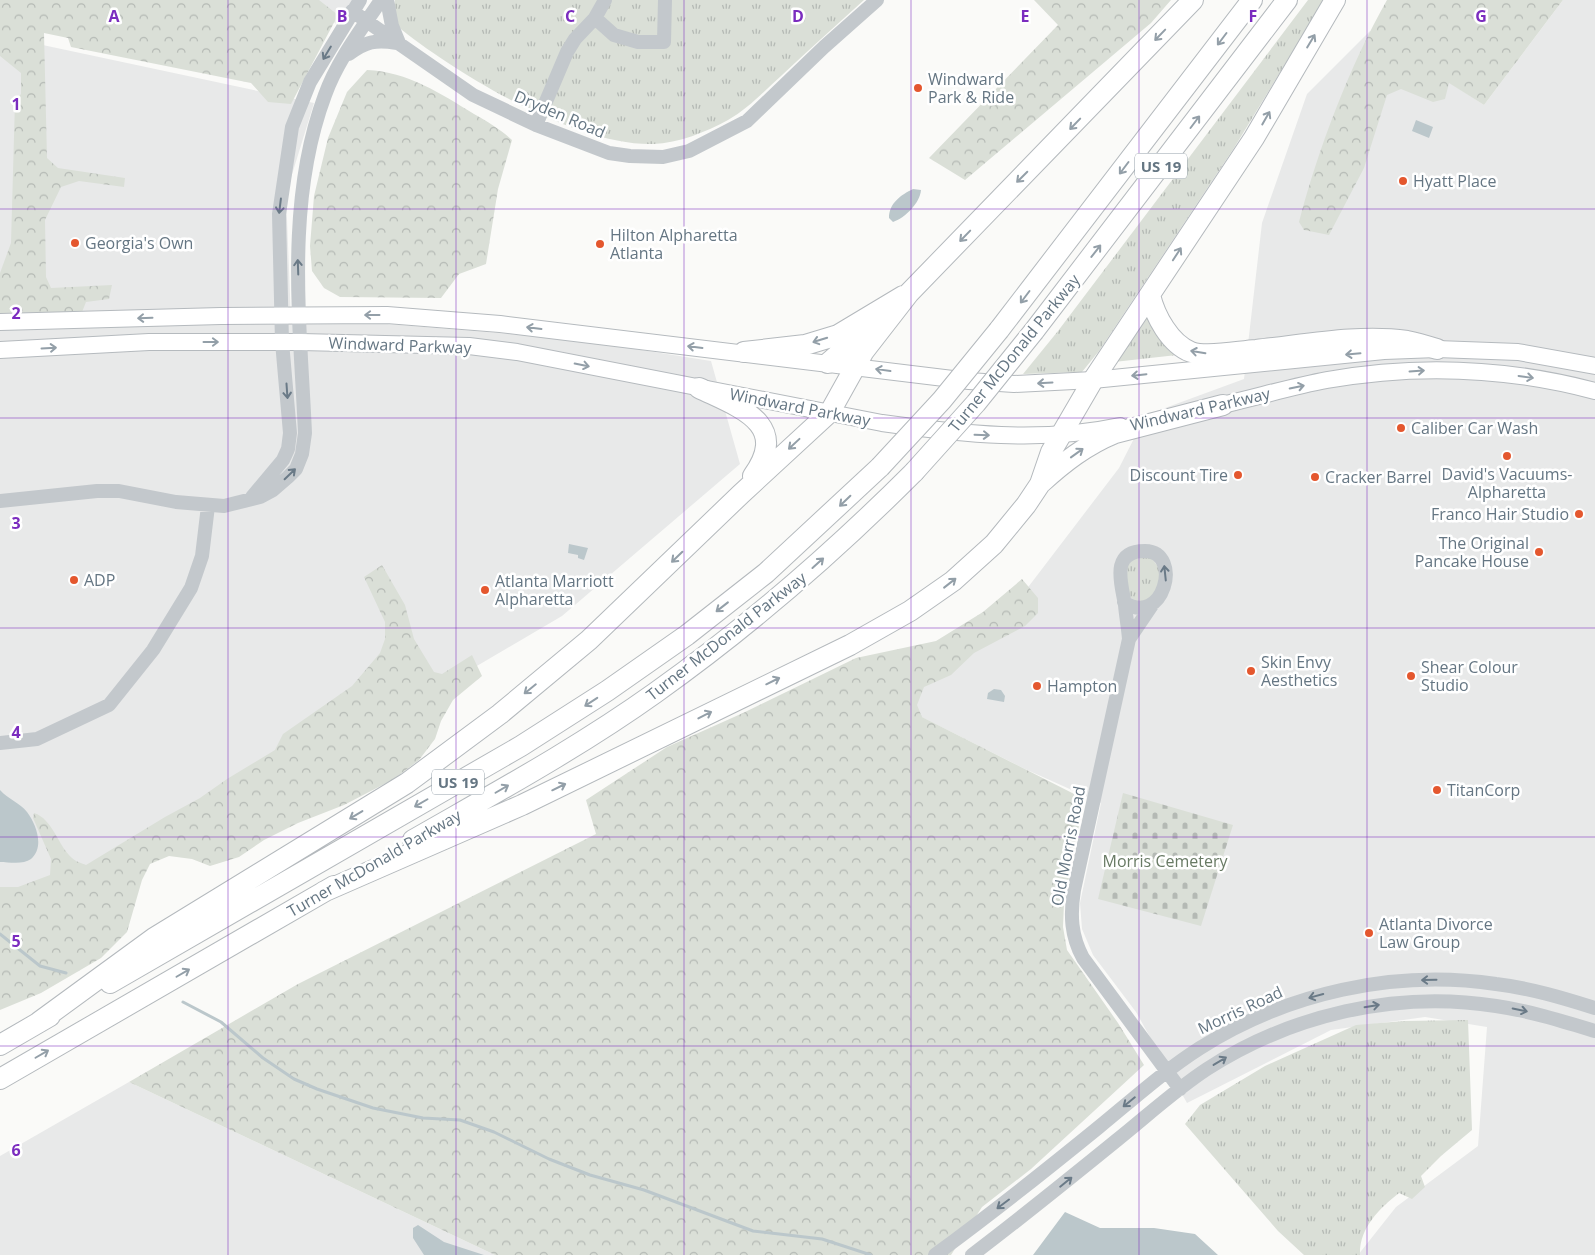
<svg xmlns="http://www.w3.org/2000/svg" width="1595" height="1255" viewBox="0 0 1595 1255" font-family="'Open Sans',sans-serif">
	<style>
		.built { fill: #e8e9e9 }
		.grass { fill: url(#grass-tufts) }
		.forest { fill: url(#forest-crowns) }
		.cemetery { fill: url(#cemetery-stones) }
		.water { fill: #bbc7cb }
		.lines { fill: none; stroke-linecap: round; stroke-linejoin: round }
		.stream { stroke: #bbc7cb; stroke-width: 3 }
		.major-casing { stroke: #b5babe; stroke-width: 18 }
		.highway-casing { stroke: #b4b9bd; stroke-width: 22 }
		.minor { stroke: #c3c8cc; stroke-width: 14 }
		.major { stroke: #fff; stroke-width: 16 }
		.highway { stroke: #fff; stroke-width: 20 }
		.highway-bridge-casing { stroke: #b4b9bd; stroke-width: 22; stroke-linecap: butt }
		.highway-bridge { stroke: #fff; stroke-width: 20 }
		.oneway { stroke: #939fa8 }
		.oneway2 { stroke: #6a7a87 }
		.grid { fill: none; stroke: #7b2cbf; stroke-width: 1; stroke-opacity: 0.55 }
		.poi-dot { fill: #e4572e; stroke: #fff; stroke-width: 2 }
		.labels { text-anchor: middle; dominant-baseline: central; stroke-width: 5; stroke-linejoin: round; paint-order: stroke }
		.shield { fill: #fff; stroke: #939fa8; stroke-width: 1 }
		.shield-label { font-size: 15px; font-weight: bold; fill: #657683 }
		.poi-label { font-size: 16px; fill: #657683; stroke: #fff; text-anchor: start }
		.street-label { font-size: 16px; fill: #657683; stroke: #fff }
		.park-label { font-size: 16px; fill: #687a64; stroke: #fff }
		.grid-label { font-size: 16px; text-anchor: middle; font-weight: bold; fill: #7b2cbf; stroke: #fff; stroke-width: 5; stroke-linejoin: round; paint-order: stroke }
	</style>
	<defs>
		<pattern id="grass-tufts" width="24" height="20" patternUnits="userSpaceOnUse" patternTransform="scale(1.25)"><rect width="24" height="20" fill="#dadfd7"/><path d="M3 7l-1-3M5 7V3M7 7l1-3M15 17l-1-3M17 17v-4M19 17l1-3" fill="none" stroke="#b4b9b4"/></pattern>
		<pattern id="forest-crowns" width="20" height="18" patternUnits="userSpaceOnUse" patternTransform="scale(1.25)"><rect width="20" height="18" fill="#dadfd7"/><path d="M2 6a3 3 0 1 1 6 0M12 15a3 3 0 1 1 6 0" fill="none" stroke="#b4b9b4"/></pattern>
		<pattern id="cemetery-stones" width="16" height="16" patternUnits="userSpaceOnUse" patternTransform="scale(1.25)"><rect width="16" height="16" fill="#dadfd7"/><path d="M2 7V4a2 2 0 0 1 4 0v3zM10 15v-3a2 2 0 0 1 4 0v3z" fill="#b4b9b4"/></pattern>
	</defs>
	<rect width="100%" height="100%" fill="#fafaf8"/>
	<path class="built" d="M304,0H358L343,29Z
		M1563,0H1595V1255H1358L1396,1207L1478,1146L1487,1027L1425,1017L1331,1030L1187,1103L1136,1012L1093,955L1082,929L1080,903L1101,803L1025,769L876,694L955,647L1029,586L1119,468L1146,415L1244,379L1262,223L1307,94L1370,31L1484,105Z
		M0,44H38L314,103L286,194L291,320H338L572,339L711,361L740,464L562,616L0,946Z
		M129,1082L495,1255H0V1156Z"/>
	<path class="grass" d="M395,0H864C836,25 808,51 781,76C764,91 748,109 728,120C706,132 679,143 653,144C576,146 456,74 397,26L393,10Z
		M1308,0H1324L1234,148L1099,351L1082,372L1023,374L1058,331Z
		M1147,312L1177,355L1114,362Z
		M1150,557L1162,571L1155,595L1139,604L1125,593L1128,563L1133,559Z
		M1468,1020L1472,1130L1441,1156L1421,1176L1425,1187L1412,1199L1399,1193C1379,1209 1359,1228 1360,1255H1304L1278,1231L1185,1124L1200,1105L1265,1066L1356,1025L1404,1021Z"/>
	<path class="forest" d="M0,0H319L338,15L291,104L268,102L251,83L71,47L68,38L44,33L47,158L58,168L125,178L124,187L79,181L61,187L45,220L46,277L51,288L112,285L109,299L86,302L82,312L0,313V273L11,243L15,101L21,94V73L0,56Z
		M1034,0H1171L1151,23L965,180L929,158L1058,25Z
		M1387,0H1563L1484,105L1449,83L1445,99L1433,102L1401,89L1387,95L1364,168L1329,235L1304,230L1299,222C1318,149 1350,65 1387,0Z
		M367,70C408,72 440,93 474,114C488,122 500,129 512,140L498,189L486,264L459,274L441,298L340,297L324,288L312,271L310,246L314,196L328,138L347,92Z
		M382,565L405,605L414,639L434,672L442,674L472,655L482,676L453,700L441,721L435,739L419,760L394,779L344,805L298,823L264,840L239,857L210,866L192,859L169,856L150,864L142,880L127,932L101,958L41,993L0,1010V887H18L50,875L51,859L33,818L34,813C53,819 58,846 72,858C76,862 82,863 86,865L165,817L200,798L227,779L275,750L283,734L352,686L380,653L385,639V622L364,577Z
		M1022,579L1038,598V613L1025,626L974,653L951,675L924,687L917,705L922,717L1084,799L1064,903L1063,927L1067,950L1118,1023L1144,1065L1031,1169L982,1207L951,1255H495L129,1082L298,984L596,834L586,800L667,747L743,713L856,658L936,641L983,612Z"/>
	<path class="cemetery" d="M1123,793L1233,825L1201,926L1098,899Z"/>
	<path class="water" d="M1416,120L1433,127L1429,138L1412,131Z
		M913,189L921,190C920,203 905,218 893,222L889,218C889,203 901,195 913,189Z
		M569,544L588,548L584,560L578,558V555L568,553Z
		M994,689L1001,690L1005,696L1004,702L987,699L988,693Z
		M0,790C8,799 20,803 27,812C36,824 45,847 31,859C23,865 9,862 0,862Z
		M1065,1212L1100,1228H1154L1195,1234L1218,1255H1033Z
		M418,1225L444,1242L484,1255H424L413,1238V1228Z"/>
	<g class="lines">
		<path class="stream" d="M0,934L40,966L66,973
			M183,1002L221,1022L263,1058L294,1079L317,1089L373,1108L423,1118L460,1120L494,1132L549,1159L590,1175L644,1190L753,1231L822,1239L871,1255"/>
		<g class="major-casing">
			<path id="major" d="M0,322L221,316L387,315L500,324L969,381L1014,384L1093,380L1384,351L1437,349L1518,352L1595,366
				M0,350L149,342H301L469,346L517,352L882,423C961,434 1041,443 1120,426
				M1213,407C1251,399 1289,387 1327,380C1416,364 1508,368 1595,391"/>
		</g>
		<g class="highway-casing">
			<path id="highway" d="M1150,295C1155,316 1170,344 1191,352C1207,358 1239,351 1256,350C1305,345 1358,334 1407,341C1417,343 1427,346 1437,349
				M999,330L1252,0
				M1034,331L1287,0
				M744,352L805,345L838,335L903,296
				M828,363L863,333L872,329
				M699,388C738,407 791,423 753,476
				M1041,483C1064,462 1086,445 1115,433L1223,405
				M413,840C495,793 578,748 655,693C748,627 833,553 914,472
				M323,892L522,805L850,645L910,611L953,581L994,544L1026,505L1040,484L1051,452L1093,380L1254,138L1335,0
				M110,983L521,746L607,691L687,635L766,573L880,467
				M39,1022L154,938L407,783L500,714L589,640L741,494L830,412L864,351L909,293L1193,0
				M0,1045L50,1016
				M0,1079L334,886"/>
		</g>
		<path class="minor" d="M387,0L392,26L399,43
			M352,11L473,95L536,125L609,153L630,156L663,157L689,151L747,121L824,47L877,0
			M595,18L614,35L638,42H664L665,0
			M349,54C365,42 376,39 396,43
			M536,125L567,52L575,39L595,18L605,0
			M252,497L283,460L288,449L290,433L282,342L279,214L292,127L310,82L360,0
			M0,501L97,491H119L176,502L224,506L260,497L273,490L288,477L296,469L302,454L305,433C300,321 285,202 325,95C337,61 361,30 381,0
			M1124,602C1163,629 1184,552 1145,551C1109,551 1122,585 1125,605C1126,616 1128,627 1129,639
			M1152,605L1129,639L1074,890C1070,915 1071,936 1083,958L1180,1089
			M0,743L37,739L109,705L153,650L191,588L202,556L208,506
			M935,1255C991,1214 1045,1171 1099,1127C1132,1100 1164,1071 1200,1048C1287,993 1394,969 1496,984C1530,988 1563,998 1595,1008
			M972,1255C1021,1218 1069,1179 1117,1140C1147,1116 1175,1090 1207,1069C1291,1015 1396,990 1496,1006C1530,1011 1562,1021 1595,1031"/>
		<use href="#major" class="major"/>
		<use href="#highway" class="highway"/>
		<g class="highway-bridge-casing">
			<path id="highway-bridge" d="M880,467L942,400L999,330
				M914,472L976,403L1034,331"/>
		</g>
		<use href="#highway-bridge" class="highway-bridge"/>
	</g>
	<defs><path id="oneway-shaft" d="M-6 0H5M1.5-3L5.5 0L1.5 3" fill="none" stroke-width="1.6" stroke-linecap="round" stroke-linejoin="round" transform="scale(1.25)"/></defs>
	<g class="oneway">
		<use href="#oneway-shaft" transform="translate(1160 35) rotate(134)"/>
		<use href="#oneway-shaft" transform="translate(1222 39) rotate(127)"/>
		<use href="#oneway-shaft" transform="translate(1311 41) rotate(-59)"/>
		<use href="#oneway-shaft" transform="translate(1266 118) rotate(-60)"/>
		<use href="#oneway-shaft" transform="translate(1195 122) rotate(-53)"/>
		<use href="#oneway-shaft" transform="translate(1075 124) rotate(134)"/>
		<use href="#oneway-shaft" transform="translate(1124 168) rotate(127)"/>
		<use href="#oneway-shaft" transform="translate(1022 177) rotate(135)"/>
		<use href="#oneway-shaft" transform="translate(965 236) rotate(134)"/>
		<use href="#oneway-shaft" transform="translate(1096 251) rotate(-52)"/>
		<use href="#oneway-shaft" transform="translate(1177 254) rotate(-57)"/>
		<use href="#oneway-shaft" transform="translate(1025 297) rotate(127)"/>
		<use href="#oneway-shaft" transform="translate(372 315) rotate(180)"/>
		<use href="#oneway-shaft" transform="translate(145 318) rotate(178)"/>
		<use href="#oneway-shaft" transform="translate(534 328) rotate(-173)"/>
		<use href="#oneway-shaft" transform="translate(820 340) rotate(163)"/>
		<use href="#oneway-shaft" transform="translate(211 342)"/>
		<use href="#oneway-shaft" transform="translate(695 347) rotate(-173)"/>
		<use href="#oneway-shaft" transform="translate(49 348) rotate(-3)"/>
		<use href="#oneway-shaft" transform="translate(1198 352) rotate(-171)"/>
		<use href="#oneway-shaft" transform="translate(1353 354) rotate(175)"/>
		<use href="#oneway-shaft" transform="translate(582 365) rotate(11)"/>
		<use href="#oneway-shaft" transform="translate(883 370) rotate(-172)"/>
		<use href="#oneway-shaft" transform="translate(1417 371) rotate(-4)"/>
		<use href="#oneway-shaft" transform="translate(1139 375) rotate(174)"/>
		<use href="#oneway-shaft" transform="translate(1526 377) rotate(8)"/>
		<use href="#oneway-shaft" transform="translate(1045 383) rotate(177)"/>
		<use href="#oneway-shaft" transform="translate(1297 387) rotate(-12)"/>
		<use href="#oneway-shaft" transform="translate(982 435) rotate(2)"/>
		<use href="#oneway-shaft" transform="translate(794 444) rotate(137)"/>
		<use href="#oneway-shaft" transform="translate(1077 453) rotate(-36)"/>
		<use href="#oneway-shaft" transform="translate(845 501) rotate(136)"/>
		<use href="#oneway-shaft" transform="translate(677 557) rotate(136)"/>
		<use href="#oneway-shaft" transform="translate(818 563) rotate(-42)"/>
		<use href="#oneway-shaft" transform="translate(950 583) rotate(-38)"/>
		<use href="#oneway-shaft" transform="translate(722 607) rotate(142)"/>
		<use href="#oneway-shaft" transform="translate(773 681) rotate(-26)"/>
		<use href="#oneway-shaft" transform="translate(530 689) rotate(141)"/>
		<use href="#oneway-shaft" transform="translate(591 702) rotate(147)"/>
		<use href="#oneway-shaft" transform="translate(705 715) rotate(-27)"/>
		<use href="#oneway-shaft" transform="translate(559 787) rotate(-26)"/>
		<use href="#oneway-shaft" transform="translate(502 789) rotate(-30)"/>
		<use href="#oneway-shaft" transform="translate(421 803) rotate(150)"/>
		<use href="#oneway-shaft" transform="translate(356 815) rotate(149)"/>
		<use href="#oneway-shaft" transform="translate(183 973) rotate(-30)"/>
		<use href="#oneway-shaft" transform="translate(42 1054) rotate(-30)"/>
	</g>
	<g class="oneway2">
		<use href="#oneway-shaft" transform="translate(327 53) rotate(121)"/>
		<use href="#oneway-shaft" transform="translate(280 206) rotate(97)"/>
		<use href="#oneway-shaft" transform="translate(298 267) rotate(-92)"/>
		<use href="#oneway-shaft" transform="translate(287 391) rotate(86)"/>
		<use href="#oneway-shaft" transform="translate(290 474) rotate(-44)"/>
		<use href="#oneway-shaft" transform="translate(1165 573) rotate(-96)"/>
		<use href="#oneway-shaft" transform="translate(1429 980) rotate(179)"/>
		<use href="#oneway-shaft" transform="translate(1316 996) rotate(165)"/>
		<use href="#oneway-shaft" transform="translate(1372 1006) rotate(-9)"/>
		<use href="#oneway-shaft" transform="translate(1520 1010) rotate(12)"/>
		<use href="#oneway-shaft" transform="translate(1220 1061) rotate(-31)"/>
		<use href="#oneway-shaft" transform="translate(1129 1102) rotate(141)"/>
		<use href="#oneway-shaft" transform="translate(1066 1182) rotate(-39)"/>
		<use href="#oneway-shaft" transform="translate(1003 1204) rotate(143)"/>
	</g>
	<path class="grid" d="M228,0V1255M456,0V1255M684,0V1255M911,0V1255M1139,0V1255M1367,0V1255M0,209H1595M0,418H1595M0,628H1595M0,837H1595M0,1046H1595"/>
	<g class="poi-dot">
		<circle cx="918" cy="88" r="5"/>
		<circle cx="1403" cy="181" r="5"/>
		<circle cx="75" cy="243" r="5"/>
		<circle cx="600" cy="244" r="5"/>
		<circle cx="1401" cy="428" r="5"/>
		<circle cx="1507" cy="456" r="5"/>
		<circle cx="1238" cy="475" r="5"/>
		<circle cx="1315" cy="477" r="5"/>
		<circle cx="1579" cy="514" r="5"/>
		<circle cx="1539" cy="552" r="5"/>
		<circle cx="74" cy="580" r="5"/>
		<circle cx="485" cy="590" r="5"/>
		<circle cx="1251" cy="671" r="5"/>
		<circle cx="1411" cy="676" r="5"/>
		<circle cx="1037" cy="686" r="5"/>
		<circle cx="1437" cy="790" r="5"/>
		<circle cx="1369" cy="933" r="5"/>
	</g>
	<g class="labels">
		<g class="shield">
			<rect x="1135" y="153.5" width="52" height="25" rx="4"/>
			<rect x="432" y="769.5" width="52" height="25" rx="4"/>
		</g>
		<g class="shield-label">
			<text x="1161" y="166">US 19</text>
			<text x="458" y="782">US 19</text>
		</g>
		<g class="poi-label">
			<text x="928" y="79">Windward<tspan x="928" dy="18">Park &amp; Ride</tspan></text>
			<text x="1413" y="181">Hyatt Place</text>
			<text x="610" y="235">Hilton Alpharetta<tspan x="610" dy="18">Atlanta</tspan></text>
			<text x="85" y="243">Georgia's Own</text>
			<text x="1411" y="428">Caliber Car Wash</text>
			<text x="1507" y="474" text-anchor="middle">David's Vacuums-<tspan x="1507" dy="18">Alpharetta</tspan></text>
			<text x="1228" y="475" text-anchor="end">Discount Tire</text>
			<text x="1325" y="477">Cracker Barrel</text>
			<text x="1569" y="514" text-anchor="end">Franco Hair Studio</text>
			<text x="1529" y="543" text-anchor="end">The Original<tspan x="1529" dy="18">Pancake House</tspan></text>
			<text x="84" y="580">ADP</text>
			<text x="495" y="581">Atlanta Marriott<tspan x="495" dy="18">Alpharetta</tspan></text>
			<text x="1261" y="662">Skin Envy<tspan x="1261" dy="18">Aesthetics</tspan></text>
			<text x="1421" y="667">Shear Colour<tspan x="1421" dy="18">Studio</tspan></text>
			<text x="1047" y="686">Hampton</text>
			<text x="1447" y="790">TitanCorp</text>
			<text x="1379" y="924">Atlanta Divorce<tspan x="1379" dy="18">Law Group</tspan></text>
		</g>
		<g class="street-label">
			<text transform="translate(560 114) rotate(23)">Dryden Road</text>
			<text transform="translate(400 345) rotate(2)">Windward Parkway</text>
			<text transform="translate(1014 353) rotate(-51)">Turner McDonald Parkway</text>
			<text transform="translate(800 407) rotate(11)">Windward Parkway</text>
			<text transform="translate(1200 409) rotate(-13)">Windward Parkway</text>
			<text transform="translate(726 636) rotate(-38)">Turner McDonald Parkway</text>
			<text transform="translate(1068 846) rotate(-79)">Old Morris Road</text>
			<text transform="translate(374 863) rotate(-30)">Turner McDonald Parkway</text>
			<text transform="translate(1240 1010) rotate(-25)">Morris Road</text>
		</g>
		<g class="park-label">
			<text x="1165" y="861">Morris Cemetery</text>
		</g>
	</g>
	<g class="grid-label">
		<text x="114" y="22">A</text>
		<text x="342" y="22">B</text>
		<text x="570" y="22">C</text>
		<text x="798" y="22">D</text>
		<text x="1025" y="22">E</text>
		<text x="1253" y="22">F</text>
		<text x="1481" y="22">G</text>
		<text x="16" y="110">1</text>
		<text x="16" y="319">2</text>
		<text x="16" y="529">3</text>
		<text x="16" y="738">4</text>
		<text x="16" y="947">5</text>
		<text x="16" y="1156">6</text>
	</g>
</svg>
